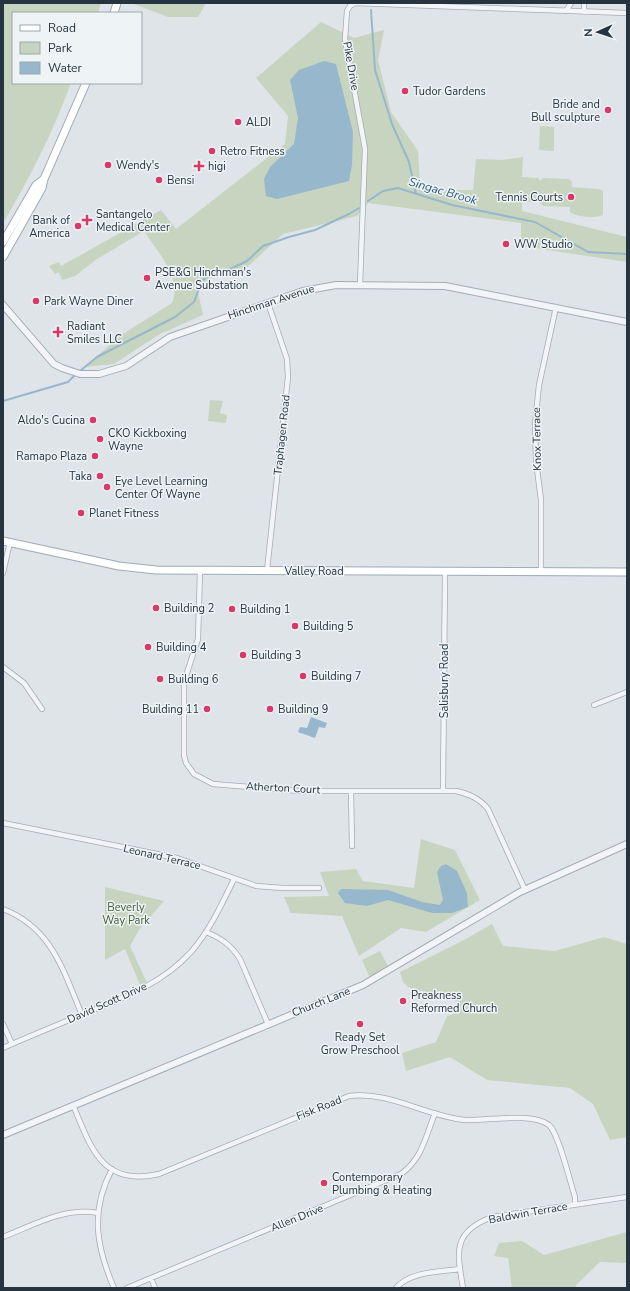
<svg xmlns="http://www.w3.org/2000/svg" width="630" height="1291" viewBox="0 0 630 1291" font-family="'Nunito Sans',sans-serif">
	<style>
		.green { fill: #c7d4bf }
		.water { fill: #97b8cc }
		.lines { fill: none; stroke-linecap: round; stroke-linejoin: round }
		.stream { stroke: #97b8cc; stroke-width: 2 }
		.minor-casing { stroke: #a4acb3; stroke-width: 6 }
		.tertiary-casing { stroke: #a4acb3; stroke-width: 8 }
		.primary-casing { stroke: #9daab6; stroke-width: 9 }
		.minor { stroke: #f2f4f7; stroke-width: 4.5 }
		.tertiary { stroke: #f2f4f7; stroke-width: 6 }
		.primary { stroke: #fff; stroke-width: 7 }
		.poi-dot { fill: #d73a68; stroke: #eef3f6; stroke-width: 1.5 }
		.labels { text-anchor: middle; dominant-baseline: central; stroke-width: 3; stroke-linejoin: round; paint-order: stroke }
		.street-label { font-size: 11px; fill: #263441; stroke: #eef3f6 }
		.poi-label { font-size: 11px; fill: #263441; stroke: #eef3f6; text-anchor: start }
		.park-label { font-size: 11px; fill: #415e33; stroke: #eef3f6 }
		.water-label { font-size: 12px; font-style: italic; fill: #2e5978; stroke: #eef3f6 }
	</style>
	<rect width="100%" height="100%" fill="#dfe4e9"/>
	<path class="green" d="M3,3H101L98,13H13V83H71C53,132 30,178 3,223Z
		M131,3H206L198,17H168Z
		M321,22L354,38L384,30L378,60L391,112L418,151L420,186L449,190H473L476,159L503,160L523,157L522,177L538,178L540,181L543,178L569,179L572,182V187L599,189L603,191V215C594,219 578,217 570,212V207L543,206L539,202H522V211L627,237V262L521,246V223L368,203L357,216L283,234L244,270H222L197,288L203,315L160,334L114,364L84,367L123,334L172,303C183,279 157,251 144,231L97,259L75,276L62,280L59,272L55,274L49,266L59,262L61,266L161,210L176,229L285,144L288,116L256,78Z
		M540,126L554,127V151L539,150Z
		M210,400L223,401L220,413L227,415L226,423L208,421Z
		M421,839L455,850L480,900L426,932L401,928L359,956L342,916L291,913L284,897L329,896L320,872L356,869L363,881L414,888Z
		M105,887L164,901L139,930L130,946L147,983L141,987L125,949L105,960Z
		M492,924L503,946L555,951L604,937L627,944V1137L610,1140L593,1104L570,1088L487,1080L450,1057L406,1071L402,1053L436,1042L447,1016L459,1012L457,1001L408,987L403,982L400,972L462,941Z
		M380,951L389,968L370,978L362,960Z
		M627,1232V1263L600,1262L576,1285V1288H512L508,1258L494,1256L499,1243L522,1241L544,1255Z"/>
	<path class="water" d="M324,61L336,64L353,132L352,165L349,181L277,199L266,196L264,179L270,167L294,144L298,118L290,80L299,70Z
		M311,717L327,723L325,728L319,727L315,738L298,732L300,727L307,728Z
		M446,864L457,871L467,893L468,907L452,913H432L388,900L367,906L345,903L338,893L341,889L388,890L422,902L440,905L443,900L437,872L441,866Z"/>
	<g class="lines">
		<path class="stream" d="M371,10L375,70L392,124L409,162L416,194
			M368,201L383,191L398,188L452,205L535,222L588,252L627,254
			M80,371L97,357L175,317L194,302L202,281L206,277L224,272L247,261L263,246L289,237L315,230L349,214L359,208
			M3,401L68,382L76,374"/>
		<g class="minor-casing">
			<path id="minor" d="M584,3V12
				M566,11L571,3
				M360,285L365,149L345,39L347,11L350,6L355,3L627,13
				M267,570L288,377L287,359L268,303
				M200,571L198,639L184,682V755L186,763L194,774L213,784L299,791H456C469,794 479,798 488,809L525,890
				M541,572V500L536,461L535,424L539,385L556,307
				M3,573L10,542
				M3,667L24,683L42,709
				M594,705L627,692
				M351,791L352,846
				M443,791L445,571
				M3,823L177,858L256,886L283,888H319
				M3,909C52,928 63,970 82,1015
				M206,932C221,938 231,945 240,959L268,1024
				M3,1024L12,1044
				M3,1048C30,1036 57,1025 84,1014C123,998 162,984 191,952C210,930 222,904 234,879
				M73,1105C91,1148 102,1187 159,1174L349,1096C390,1091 425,1116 465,1120C487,1121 532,1112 549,1125C559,1134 570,1182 575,1197V1205
				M112,1169C90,1211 96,1246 114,1288
				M3,1237C34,1225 64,1207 98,1213
				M151,1278L155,1288
				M127,1288L401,1174C422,1159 426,1136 435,1113
				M396,1288C411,1271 439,1272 460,1269
				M463,1288C457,1252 452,1232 492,1217L627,1197"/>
		</g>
		<g class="tertiary-casing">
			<path id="tertiary" d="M3,305L54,364L62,368L80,374H99L126,366L170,337L303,291L336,285L445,286L627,322
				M3,1135L363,985L520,892L627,844"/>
		</g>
		<g class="primary-casing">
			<path id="primary" d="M114,13L117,3
				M3,242L36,185L44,179L86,83
				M3,257L37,197L42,188L44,179
				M3,541L119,566L156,570L627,572"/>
		</g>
		<use href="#minor" class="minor"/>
		<use href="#tertiary" class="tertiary"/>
		<use href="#primary" class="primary"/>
	</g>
	<g class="poi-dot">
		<circle cx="405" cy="91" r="4"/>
		<circle cx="608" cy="110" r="4"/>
		<circle cx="238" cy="122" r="4"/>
		<circle cx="212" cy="151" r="4"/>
		<circle cx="108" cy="165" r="4"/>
		<path d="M197 160h4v4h4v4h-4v4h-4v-4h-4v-4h4z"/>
		<circle cx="159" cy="180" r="4"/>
		<circle cx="571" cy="197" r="4"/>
		<path d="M85 214h4v4h4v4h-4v4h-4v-4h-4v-4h4z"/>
		<circle cx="78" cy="226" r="4"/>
		<circle cx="506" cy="244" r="4"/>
		<circle cx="147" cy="278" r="4"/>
		<circle cx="36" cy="301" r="4"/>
		<path d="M56 326h4v4h4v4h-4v4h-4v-4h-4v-4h4z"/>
		<circle cx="93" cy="420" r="4"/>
		<circle cx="100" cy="439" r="4"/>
		<circle cx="95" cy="456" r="4"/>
		<circle cx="100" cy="476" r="4"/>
		<circle cx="107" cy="487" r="4"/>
		<circle cx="81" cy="513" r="4"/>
		<circle cx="156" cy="608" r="4"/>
		<circle cx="232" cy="609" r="4"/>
		<circle cx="295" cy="626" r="4"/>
		<circle cx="148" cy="647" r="4"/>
		<circle cx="243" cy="655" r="4"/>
		<circle cx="303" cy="676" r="4"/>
		<circle cx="160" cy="679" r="4"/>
		<circle cx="207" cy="709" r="4"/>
		<circle cx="270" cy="709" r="4"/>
		<circle cx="403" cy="1001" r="4"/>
		<circle cx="360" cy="1024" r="4"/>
		<circle cx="324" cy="1183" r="4"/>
	</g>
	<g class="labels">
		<g class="street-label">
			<text transform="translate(351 66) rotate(80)">Pike Drive</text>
			<text transform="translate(271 302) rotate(-18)">Hinchman Avenue</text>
			<text transform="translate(282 435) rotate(-84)">Traphagen Road</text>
			<text transform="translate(537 439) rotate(-91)">Knox Terrace</text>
			<text x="314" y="571">Valley Road</text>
			<text transform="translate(444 681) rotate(-90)">Salisbury Road</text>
			<text transform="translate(283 788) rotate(3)">Atherton Court</text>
			<text transform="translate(162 857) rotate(13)">Leonard Terrace</text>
			<text transform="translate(321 1002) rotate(-22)">Church Lane</text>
			<text transform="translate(107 1003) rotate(-24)">David Scott Drive</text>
			<text transform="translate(319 1108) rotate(-22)">Fisk Road</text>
			<text transform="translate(528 1213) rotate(-10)">Baldwin Terrace</text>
			<text transform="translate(297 1218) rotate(-22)">Allen Drive</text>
		</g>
		<g class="poi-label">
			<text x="413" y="91">Tudor Gardens</text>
			<text x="600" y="104" text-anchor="end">Bride and<tspan x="600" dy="13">Bull sculpture</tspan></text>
			<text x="246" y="122">ALDI</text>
			<text x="220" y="151">Retro Fitness</text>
			<text x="116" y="165">Wendy's</text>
			<text x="208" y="166">higi</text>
			<text x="167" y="180">Bensi</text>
			<text x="563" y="197" text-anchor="end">Tennis Courts</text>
			<text x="96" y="214">Santangelo<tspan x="96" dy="13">Medical Center</tspan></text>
			<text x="70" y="220" text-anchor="end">Bank of<tspan x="70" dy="13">America</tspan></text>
			<text x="514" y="244">WW Studio</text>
			<text x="155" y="272">PSE&amp;G Hinchman's<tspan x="155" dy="13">Avenue Substation</tspan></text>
			<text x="44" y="301">Park Wayne Diner</text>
			<text x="67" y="326">Radiant<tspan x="67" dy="13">Smiles LLC</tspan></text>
			<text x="85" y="420" text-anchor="end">Aldo's Cucina</text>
			<text x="108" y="433">CKO Kickboxing<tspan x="108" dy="13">Wayne</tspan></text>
			<text x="87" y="456" text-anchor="end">Ramapo Plaza</text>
			<text x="92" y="476" text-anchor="end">Taka</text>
			<text x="115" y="481">Eye Level Learning<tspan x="115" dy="13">Center Of Wayne</tspan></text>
			<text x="89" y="513">Planet Fitness</text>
			<text x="164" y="608">Building 2</text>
			<text x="240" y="609">Building 1</text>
			<text x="303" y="626">Building 5</text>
			<text x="156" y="647">Building 4</text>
			<text x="251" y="655">Building 3</text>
			<text x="311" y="676">Building 7</text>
			<text x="168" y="679">Building 6</text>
			<text x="199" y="709" text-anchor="end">Building 11</text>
			<text x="278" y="709">Building 9</text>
			<text x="411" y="995">Preakness<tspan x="411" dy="13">Reformed Church</tspan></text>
			<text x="360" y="1037" text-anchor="middle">Ready Set<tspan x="360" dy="13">Grow Preschool</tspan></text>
			<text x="332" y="1177">Contemporary<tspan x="332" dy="13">Plumbing &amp; Heating</tspan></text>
		</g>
		<g class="park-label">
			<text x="126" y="907">Beverly<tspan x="126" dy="13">Way Park</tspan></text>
		</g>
		<g class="water-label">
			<text transform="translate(443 191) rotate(16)">Singac Brook</text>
		</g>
	</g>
	<rect width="630" height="1291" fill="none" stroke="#263441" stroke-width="8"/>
	<rect x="12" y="12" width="130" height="72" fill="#eef3f6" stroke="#9ea7ae"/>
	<rect x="20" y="25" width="20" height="6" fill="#ffffff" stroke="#9ea7ae"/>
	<text x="48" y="32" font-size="12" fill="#263441">Road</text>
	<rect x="20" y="42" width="20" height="12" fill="#c7d4bf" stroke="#9ea7ae"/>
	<text x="48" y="52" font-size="12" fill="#263441">Park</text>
	<rect x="20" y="62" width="20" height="12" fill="#97b8cc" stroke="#9ea7ae"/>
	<text x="48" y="72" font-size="12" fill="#263441">Water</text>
	<g transform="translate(598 32) rotate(267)" stroke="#eef3f6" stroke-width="3" paint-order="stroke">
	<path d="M0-3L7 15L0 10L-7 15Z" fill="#263441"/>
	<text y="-6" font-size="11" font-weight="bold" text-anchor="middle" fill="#263441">N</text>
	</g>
</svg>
